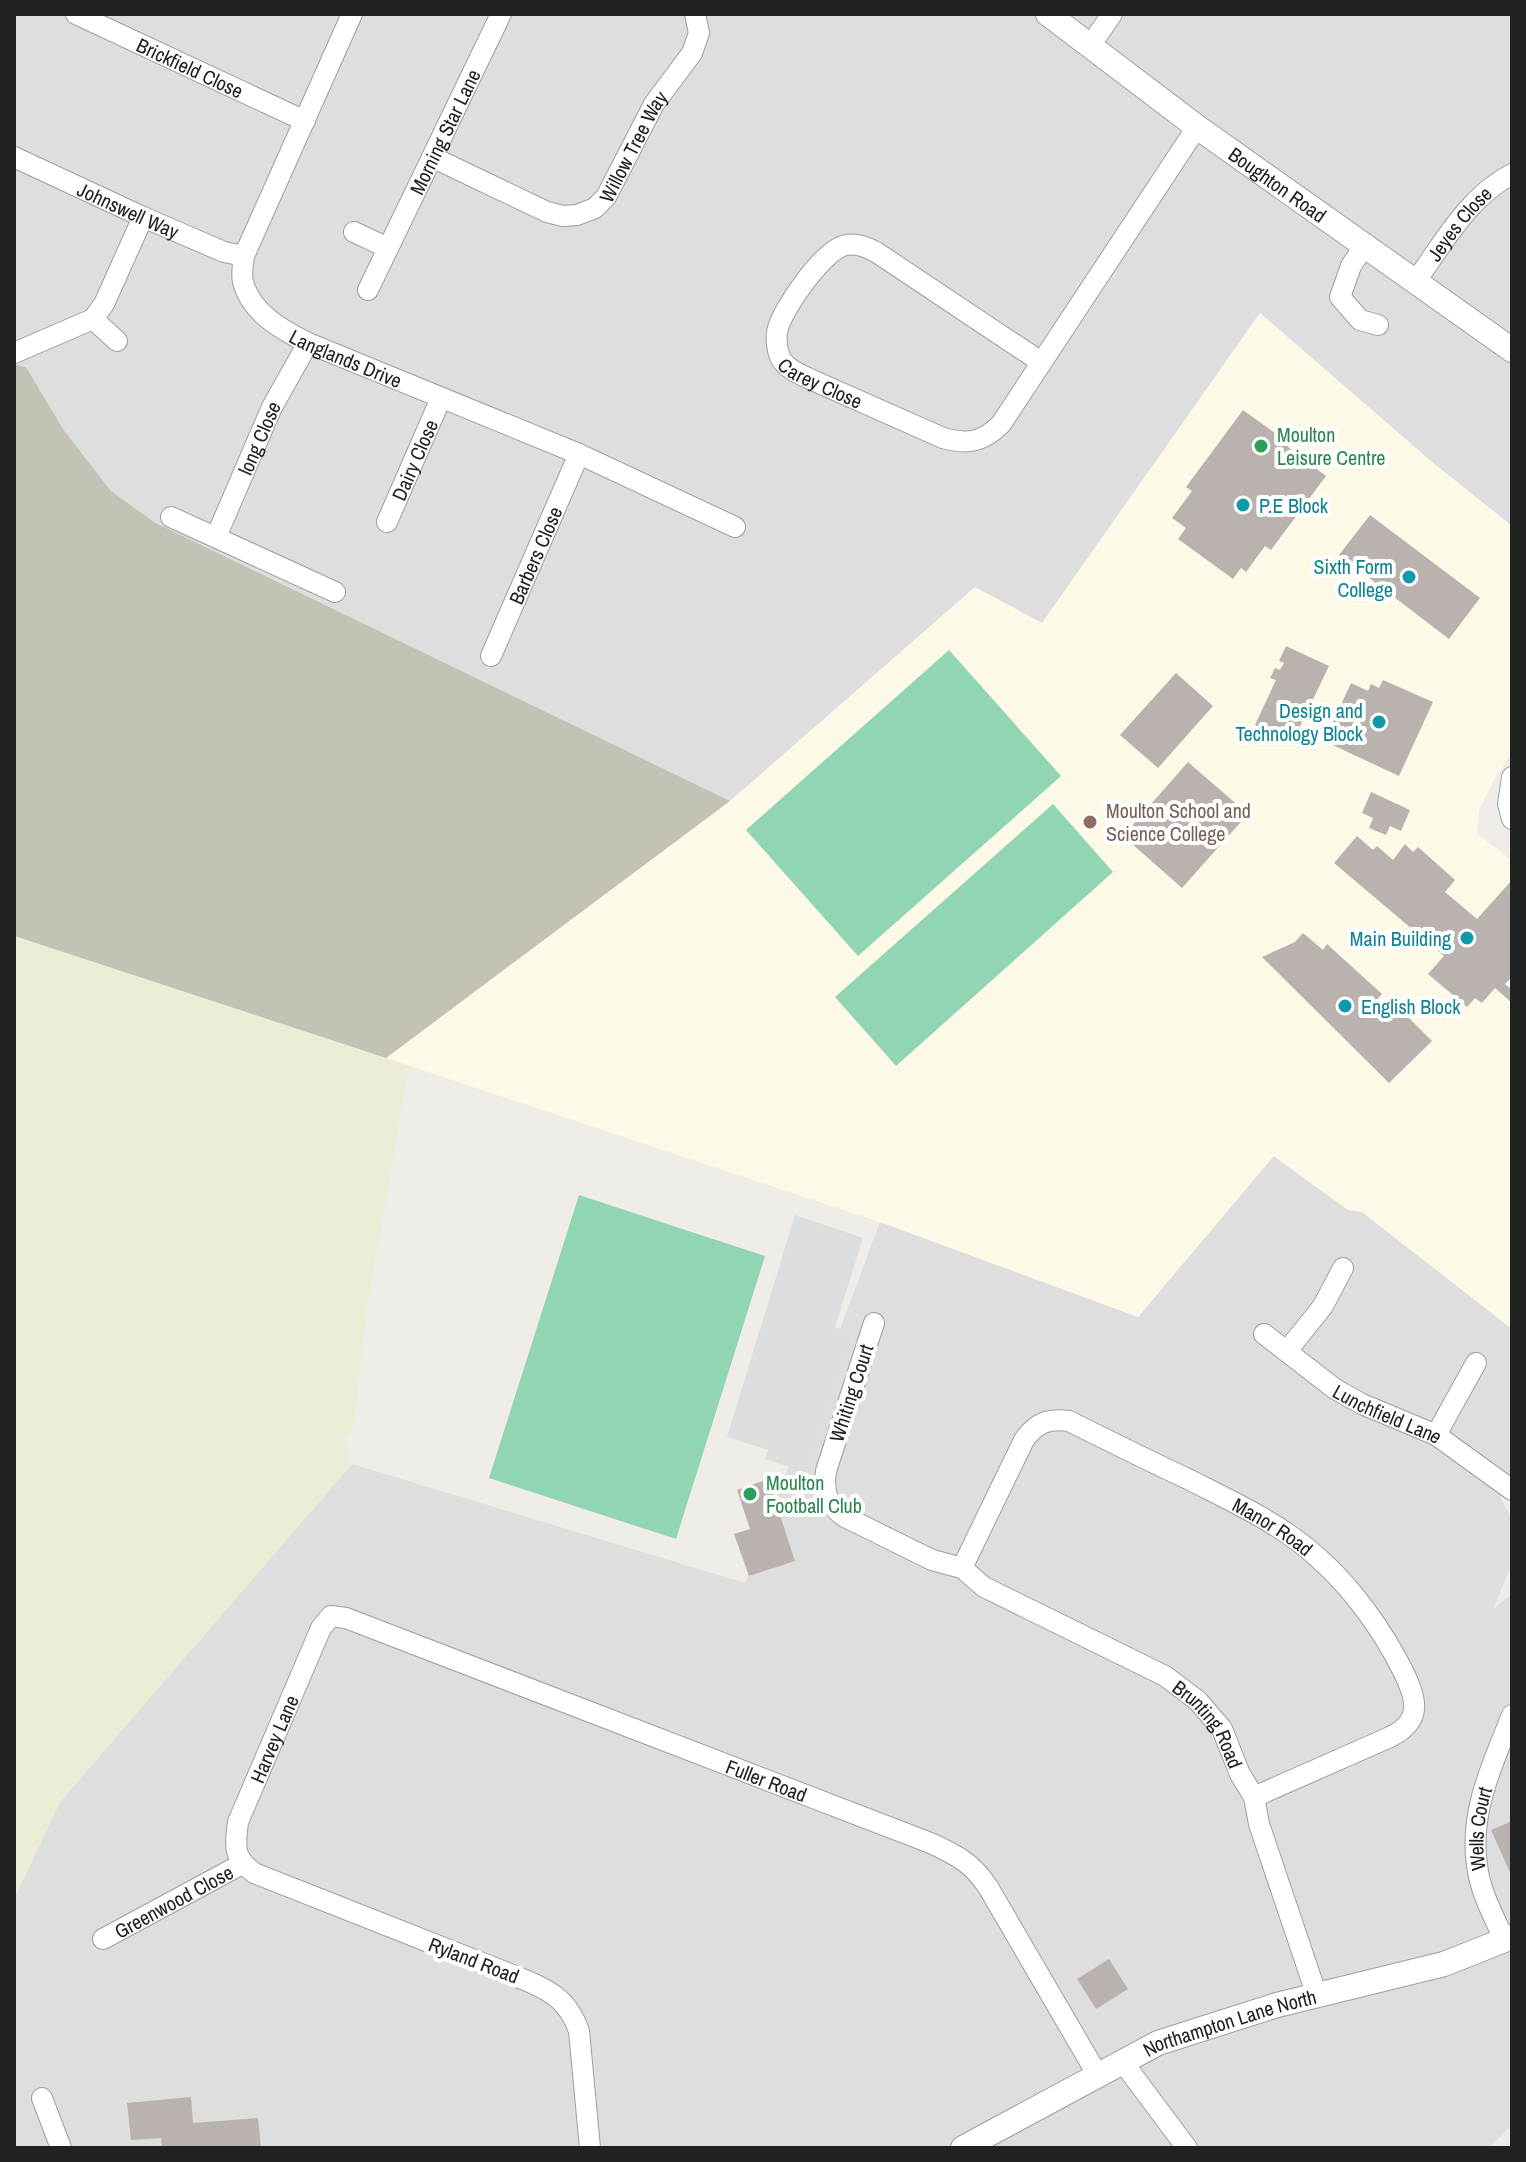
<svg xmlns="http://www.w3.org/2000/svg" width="1526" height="2162" viewBox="0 0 1526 2162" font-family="'Archivo Narrow',sans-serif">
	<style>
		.residential { fill: #dfdede }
		.education { fill: #fcf9e6 }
		.construction { fill: #c4c2b5 }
		.farmland { fill: #ececd7 }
		.pitch { fill: #91d5b4 }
		.parking { fill: #ddd }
		.building { fill: #b9b2af }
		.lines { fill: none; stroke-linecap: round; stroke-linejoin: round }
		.minor-casing { stroke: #9e9e9e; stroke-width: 22 }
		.tertiary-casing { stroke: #9e9e9e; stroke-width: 26 }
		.minor { stroke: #fff; stroke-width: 20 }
		.tertiary { stroke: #fff; stroke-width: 24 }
		.leisure-dot { fill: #2e9e5b; stroke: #fff; stroke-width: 3 }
		.culture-dot { fill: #0f9aa8; stroke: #fff; stroke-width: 3 }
		.education-dot { fill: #8d6e63; stroke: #fff; stroke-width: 3 }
		.labels { text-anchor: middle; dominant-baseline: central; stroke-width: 8; stroke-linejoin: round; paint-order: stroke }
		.street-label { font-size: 20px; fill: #212121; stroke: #fff }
		.leisure-label { font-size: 20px; fill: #27864d; stroke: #fff; text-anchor: start }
		.culture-label { font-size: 20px; fill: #0d838f; stroke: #fff; text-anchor: end }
		.education-label { font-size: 20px; fill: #785e54; stroke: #fff; text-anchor: start }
	</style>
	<rect width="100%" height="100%" fill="#f0ede9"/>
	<path class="residential" d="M14,14H1512V526L1432,462L1260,313L1042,623L975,588L730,801L154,522L111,491L63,429L26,367L14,364Z
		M1273,1156L1348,1210L1362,1212L1512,1329V1486L1500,1497L1512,1519V1564L1493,1609L1512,1594V2125L1489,2148H14V1899L60,1802L352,1464L745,1583L880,1222L1138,1317Z"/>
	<path class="education" d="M1260,313L1432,462L1512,526V753L1497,774L1479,810L1477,834L1512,860V1329L1362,1212L1348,1210L1274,1156L1138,1317L880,1222L386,1058L730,801L975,587L1042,623Z"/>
	<path class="construction" d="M14,364L26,367L63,429L111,491L154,522L730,801L386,1058L14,936Z"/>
	<path class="farmland" d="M14,936L409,1066L367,1307L353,1428L343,1438L352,1464L60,1802L14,1899Z"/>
	<path class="pitch" d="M949,650L1061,776L858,956L746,830Z
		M1053,804L1113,872L896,1066L835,997Z
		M579,1195L765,1256L676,1539L489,1478Z"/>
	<path class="parking" d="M795,1215L863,1238L835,1327L853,1334L808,1473L765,1459L768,1450L727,1437Z"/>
	<path class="building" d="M1243,410L1290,444L1288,447L1326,476L1271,550L1265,546L1246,572L1241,568L1233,579L1178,539L1186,528L1172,518L1192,491L1186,487Z
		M1370,515L1480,598L1449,639L1339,555Z
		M1286,646L1329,666L1292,743L1255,725L1276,680L1270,678L1275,668L1280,670L1284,663L1279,661Z
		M1176,673L1213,706L1158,768L1120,735Z
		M1383,680L1433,702L1399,776L1324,741L1351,683L1368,691L1371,684L1379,688Z
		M1188,762L1248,814L1182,888L1123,836Z
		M1371,792L1410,810L1401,831L1390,826L1386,835L1369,828L1373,818L1362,813Z
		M1357,836L1373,850L1377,846L1393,860L1405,844L1413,852L1418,847L1455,880L1445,892L1477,919L1512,880V956L1510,958L1512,977L1505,984L1512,990V1003L1495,988L1482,1003L1475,998L1467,1007L1428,974L1444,956L1334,863Z
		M1303,933L1323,950L1327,944L1382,994L1375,1002L1393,1018L1401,1010L1432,1041L1389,1083L1262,957L1295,942Z
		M768,1479L795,1561L749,1576L734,1534L750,1529L737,1490Z
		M1512,1821V1877L1491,1830Z
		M1109,1959L1128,1989L1096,2009L1077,1979Z
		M191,2097L193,2123L258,2118L261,2148H162L161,2138L131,2140L127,2103Z"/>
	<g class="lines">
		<g class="minor-casing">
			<g id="minor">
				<path id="s1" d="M76,14L305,121"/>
				<path id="s2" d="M352,14L244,256C243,264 241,275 243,282C251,313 282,330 308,343L579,454L735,527"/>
				<path d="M1090,46L1112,14"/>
				<path id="s3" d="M14,157L143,217L224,252L244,256"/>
				<path id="s4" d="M432,157L547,212L563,216L577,215L595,208L606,197L654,104L692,53L699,33L695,14"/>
				<path d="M354,232L388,248"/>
				<path d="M1364,246L1351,266L1340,297L1360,320L1378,325"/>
				<path id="s5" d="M1416,281C1443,243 1469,196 1512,174"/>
				<path id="s6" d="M368,290L501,14"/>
				<path d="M93,319L117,341"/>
				<path d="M14,353L93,319L104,304L143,217"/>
				<path id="s7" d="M1041,362L876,252C866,247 857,243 846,245C824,249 781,310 777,332C776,339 777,350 780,357C785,368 799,374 810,379L943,438C968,445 983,442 1001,424L1197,127"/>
				<path d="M171,517L335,592"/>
				<path id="s8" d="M387,522L441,398"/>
				<path id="s9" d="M216,537L272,407L308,343"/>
				<path id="s10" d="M491,656L579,454"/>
				<path d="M1512,777L1508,804L1512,819"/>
				<path id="s11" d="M874,1323L826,1471C823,1492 827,1505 845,1517L932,1560L962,1568L984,1587L1165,1676L1198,1701L1222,1729L1240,1774L1254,1797L1259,1824L1317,1996"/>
				<path id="s12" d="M1264,1334L1335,1389L1362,1404L1436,1435L1512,1490"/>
				<path d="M1287,1351L1323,1306L1343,1268"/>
				<path d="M1436,1435L1476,1363"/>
				<path id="s13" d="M962,1568L1024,1440C1036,1423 1048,1418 1069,1421C1109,1441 1149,1461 1190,1480C1233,1502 1279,1523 1315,1555C1351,1586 1382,1629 1403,1671C1417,1699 1423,1721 1390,1737L1254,1797"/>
				<path id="s14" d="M103,1939L242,1864"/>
				<path id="s15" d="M1505,1941C1494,1917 1480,1892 1477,1865C1469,1812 1493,1763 1512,1715"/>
				<path d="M1122,2061L1187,2148"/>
				<path d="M42,2098L61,2148"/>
				<path id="s16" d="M590,2148L579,2031C569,2002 552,1991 525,1980L254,1873C233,1857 235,1847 238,1822L321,1628L331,1616L346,1618L933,1844C958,1856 972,1863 988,1887L1097,2074"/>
			</g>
		</g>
		<g class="tertiary-casing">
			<g id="tertiary">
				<path id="s17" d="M1048,14L1197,127L1512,350"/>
				<path id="s18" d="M963,2148L1158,2043L1277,2005L1444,1964L1512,1937"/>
			</g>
		</g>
		<use href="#minor" class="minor"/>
		<use href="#tertiary" class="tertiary"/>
	</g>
	<g class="leisure-dot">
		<circle cx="1261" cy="446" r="8"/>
		<circle cx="750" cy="1494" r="8"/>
	</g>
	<g class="culture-dot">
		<circle cx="1243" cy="505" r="8"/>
		<circle cx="1409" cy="577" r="8"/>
		<circle cx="1379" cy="722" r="8"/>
		<circle cx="1467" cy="938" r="8"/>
		<circle cx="1345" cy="1006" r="8"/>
	</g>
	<circle class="education-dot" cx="1090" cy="822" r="8"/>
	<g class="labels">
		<g class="street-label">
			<text stroke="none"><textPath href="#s1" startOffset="126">Brickfield Close</textPath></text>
			<text stroke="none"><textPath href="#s6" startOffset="176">Morning Star Lane</textPath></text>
			<text stroke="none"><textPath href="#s4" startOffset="250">Willow Tree Way</textPath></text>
			<text stroke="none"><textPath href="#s17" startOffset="286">Boughton Road</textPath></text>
			<text stroke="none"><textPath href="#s3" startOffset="126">Johnswell Way</textPath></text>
			<text stroke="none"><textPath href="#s5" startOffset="72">Jeyes Close</textPath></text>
			<text stroke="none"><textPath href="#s2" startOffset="424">Langlands Drive</textPath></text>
			<text stroke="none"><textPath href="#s7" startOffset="418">Carey Close</textPath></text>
			<text stroke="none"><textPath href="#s9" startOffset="108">long Close</textPath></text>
			<text stroke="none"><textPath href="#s8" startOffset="68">Dairy Close</textPath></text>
			<text stroke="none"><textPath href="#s10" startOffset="110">Barbers Close</textPath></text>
			<text transform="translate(851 1393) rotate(-72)">Whiting Court</text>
			<text stroke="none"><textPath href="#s12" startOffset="148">Lunchfield Lane</textPath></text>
			<text stroke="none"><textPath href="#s13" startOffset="424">Manor Road</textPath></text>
			<text stroke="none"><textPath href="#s11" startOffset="634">Brunting Road</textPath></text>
			<text stroke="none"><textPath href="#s16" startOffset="634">Harvey Lane</textPath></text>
			<text stroke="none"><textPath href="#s16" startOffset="1236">Fuller Road</textPath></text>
			<text stroke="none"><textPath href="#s15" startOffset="118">Wells Court</textPath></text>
			<text stroke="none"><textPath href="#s14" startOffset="80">Greenwood Close</textPath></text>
			<text transform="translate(474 1960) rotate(21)">Ryland Road</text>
			<text stroke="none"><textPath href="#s18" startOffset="296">Northampton Lane North</textPath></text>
		</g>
		<g class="leisure-label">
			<text x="1277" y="434">Moulton<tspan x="1277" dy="23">Leisure Centre</tspan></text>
			<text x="766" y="1482">Moulton<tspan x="766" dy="23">Football Club</tspan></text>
		</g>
		<g class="culture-label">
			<text x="1259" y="505" text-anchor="start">P.E Block</text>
			<text x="1393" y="566">Sixth Form<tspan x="1393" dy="23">College</tspan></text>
			<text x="1363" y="710">Design and<tspan x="1363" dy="23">Technology Block</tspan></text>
			<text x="1451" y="938">Main Building</text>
			<text x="1361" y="1006" text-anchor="start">English Block</text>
		</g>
		<g class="education-label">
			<text x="1106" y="810">Moulton School and<tspan x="1106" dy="23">Science College</tspan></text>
		</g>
	</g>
	<rect width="1526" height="2162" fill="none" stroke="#212121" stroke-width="32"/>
</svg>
